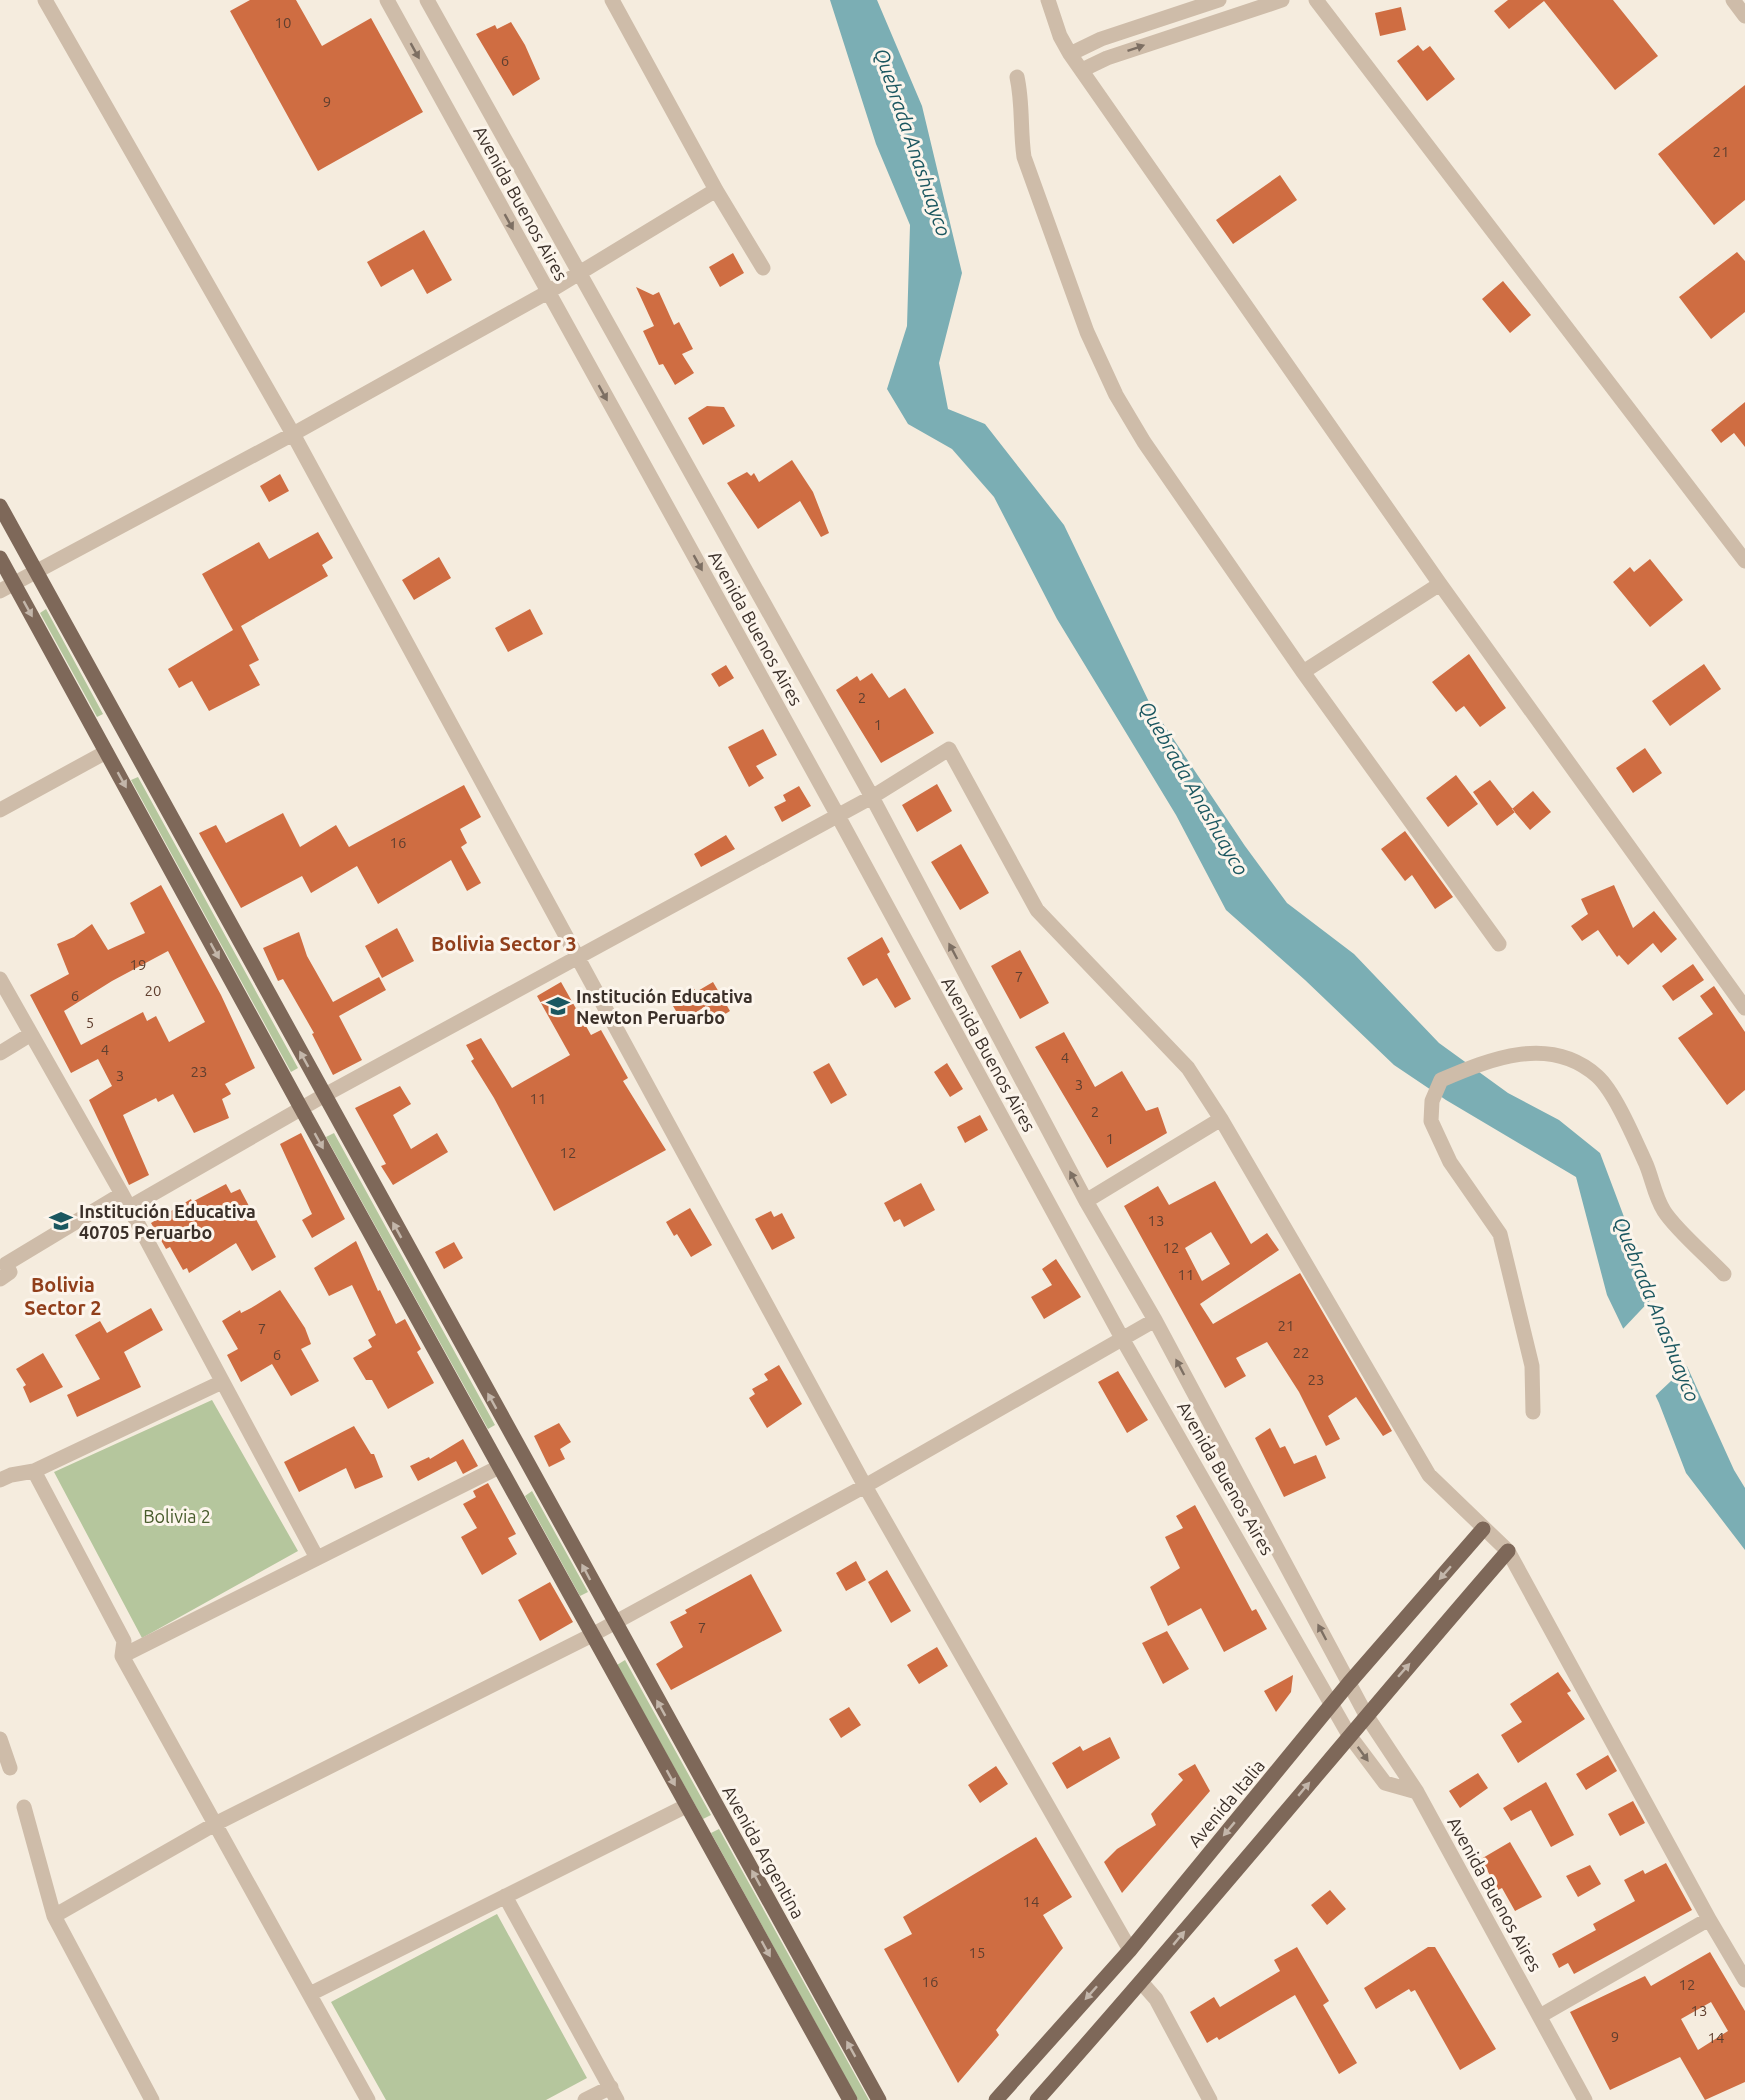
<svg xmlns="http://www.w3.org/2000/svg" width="1745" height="2100" viewBox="0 0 1745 2100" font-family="Ubuntu,sans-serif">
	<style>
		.green { fill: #b5c69d }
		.water { fill: #7baeb4 }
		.pier { fill: #f5ecde }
		.building { fill: #cf6d42; fill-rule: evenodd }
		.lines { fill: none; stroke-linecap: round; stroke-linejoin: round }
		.minor { stroke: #cebca9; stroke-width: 15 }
		.major { stroke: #7e6859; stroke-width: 15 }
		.oneway { fill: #7d6f63 }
		.oneway2 { fill: #c3b6aa }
		.labels { text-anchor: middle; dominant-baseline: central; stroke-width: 6; stroke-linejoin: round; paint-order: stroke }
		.number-label { font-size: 15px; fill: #603f2f }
		.street-label { font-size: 18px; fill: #3b3029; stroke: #fcf5ec }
		.poi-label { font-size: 18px; font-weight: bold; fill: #3b3029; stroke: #fcf5ec; text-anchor: start }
		.park-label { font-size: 18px; fill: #475b2b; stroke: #fcf5ec }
		.water-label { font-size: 20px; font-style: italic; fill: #1b5760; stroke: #fcf5ec }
		.neighbourhood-label { font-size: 20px; font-weight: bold; fill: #913f1b; stroke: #fcf5ec }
	</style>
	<rect width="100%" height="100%" fill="#f5ecde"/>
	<path class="green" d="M46,609L103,714L97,717L40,613Z
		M138,777L298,1068L291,1072L131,780Z
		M334,1133L495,1425L488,1429L326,1137Z
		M212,1400L298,1551L142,1638L54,1472Z
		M532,1491L588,1592L580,1596L525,1496Z
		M625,1660L711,1815L703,1819L617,1665Z
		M719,1829L869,2100H858L711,1833Z
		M497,1914L587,2078L546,2100H386L331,2002Z"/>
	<path class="water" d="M830,0H877L922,106L962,273L939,363L948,409L985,424L1064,525L1150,704L1245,846L1287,903L1354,954L1439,1043L1508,1093L1559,1120L1600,1153L1647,1278L1734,1470L1745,1488V1550L1686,1473L1659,1403L1607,1295L1576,1177L1446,1100L1394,1065L1305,980L1226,910L1176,815L1057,619L994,497L952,449L908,424L887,389L907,326L910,225L876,144Z"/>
	<path class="pier" d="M1657,1293L1690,1363L1653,1398L1621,1331Z"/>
	<path class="building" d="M250,0H296L322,46L371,18L423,112L318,171L230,11Z
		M1508,0H1613L1658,56L1615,90L1544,1L1509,29L1494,11Z
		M1401,7L1406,30L1380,36L1375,13Z
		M511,22L525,45L540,79L513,96L476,34L495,25L497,29Z
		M1418,45L1423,51L1430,46L1455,79L1427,101L1397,61Z
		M1745,85V200L1714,225L1658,154Z
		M1280,175L1297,200L1233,244L1216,220Z
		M424,230L452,280L427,294L413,269L381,287L367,262Z
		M1737,252L1745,261V312L1711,339L1679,297Z
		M733,253L744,273L720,287L709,267Z
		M1503,281L1531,315L1510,333L1482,299Z
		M636,287L653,295L659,292L674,325L679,322L693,349L682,354L694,373L675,385L663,364L659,365L643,331L654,326Z
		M1745,402V447L1734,433L1721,443L1711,430Z
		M707,406L724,407L735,426L703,445L688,418Z
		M792,460L813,492L829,533L821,537L800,501L758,529L727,483L747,472L751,476L754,473L759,482Z
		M280,474L289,491L269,502L260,486Z
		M318,532L333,558L322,565L328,576L241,626L259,660L249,665L260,685L209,711L192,681L179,688L168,669L233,630L202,574L259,542L269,559Z
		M439,557L451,578L414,600L402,580Z
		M1650,559L1683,600L1650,627L1613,582L1630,567L1634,572Z
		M530,609L543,634L508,652L495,628Z
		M1469,654L1506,708L1480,727L1464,706L1456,712L1432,682Z
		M1704,664L1721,689L1670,726L1652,701Z
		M726,665L734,678L719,687L711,674Z
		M872,673L889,698L905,688L934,733L881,763L836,690L857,676L860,681Z
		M763,729L777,755L756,766L764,778L749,787L728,747Z
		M1645,748L1662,773L1633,793L1616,768Z
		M1456,775L1478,804L1448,827L1426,798Z
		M1490,780L1515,812L1497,826L1473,792Z
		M937,784L952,811L917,832L902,805Z
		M464,785L481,817L460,829L467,843L461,847L481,883L467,891L451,860L378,904L357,866L311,893L302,876L241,908L199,833L216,825L226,843L283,813L300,847L336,825L349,847Z
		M799,786L811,806L782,822L774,807L786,801L783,795Z
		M1533,791L1551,812L1530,830L1512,809Z
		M1405,831L1453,897L1435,909L1412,875L1405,881L1381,849Z
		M726,835L735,849L701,867L694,854Z
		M961,844L989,893L960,910L931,862Z
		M161,885L221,995L255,1068L225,1084L231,1094L222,1099L229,1118L194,1133L173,1094L158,1102L156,1098L123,1115L149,1175L129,1185L89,1100L112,1086L98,1059L71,1073L30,995L69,974L57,944L74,937L92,924L108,950L145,933L130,903ZM168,951L205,1022L169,1042L156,1016L147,1021L143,1012L81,1045L64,1011L112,981Z
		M1614,885L1633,928L1654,911L1677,939L1661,953L1653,943L1628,965L1619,955L1617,957L1598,930L1582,941L1571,926L1588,914L1581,899Z
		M397,928L414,961L382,978L365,946Z
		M299,932L307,956L333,1002L379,977L386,990L339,1016L362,1060L333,1075L312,1034L314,1033L283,979L278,981L263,948Z
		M882,937L890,952L887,954L911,999L895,1008L877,978L863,986L847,958Z
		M1020,950L1049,1003L1020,1019L991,966Z
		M1693,964L1704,980L1673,1001L1662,986Z
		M561,982L591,1035L601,1030L628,1078L623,1081L666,1150L554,1211L494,1098L471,1061L474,1059L466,1045L481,1038L512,1088L570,1055L537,996Z
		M713,982L730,1011L714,1021L706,1006L682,1021L670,1001L693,987L696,992Z
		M1714,986L1745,1032V1090L1727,1105L1678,1038L1713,1014L1700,996Z
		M1064,1032L1095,1087L1122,1071L1146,1111L1158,1107L1167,1133L1107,1168L1035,1047Z
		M829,1063L847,1095L831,1104L813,1072Z
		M947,1063L963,1089L950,1097L934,1072Z
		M400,1086L411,1104L393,1115L411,1149L437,1133L448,1152L393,1185L381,1166L386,1164L355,1108Z
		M980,1115L988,1130L965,1143L957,1127Z
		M301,1133L345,1219L312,1238L302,1220L312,1214L280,1144Z
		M1215,1181L1251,1244L1267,1233L1279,1250L1200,1304L1213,1324L1300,1273L1392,1431L1383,1436L1356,1397L1328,1416L1340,1439L1326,1446L1299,1392L1267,1342L1236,1358L1246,1376L1225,1388L1124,1206L1158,1186L1169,1205ZM1211,1232L1230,1264L1202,1281L1185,1248Z
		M921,1183L935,1210L904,1227L900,1219L894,1222L884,1203Z
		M226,1184L231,1193L240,1189L276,1257L252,1271L236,1243L189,1273L187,1268L183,1270L170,1247L166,1249L151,1223L191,1199L192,1202Z
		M690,1208L712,1245L691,1257L677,1234L674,1236L666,1222Z
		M771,1211L774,1217L782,1213L795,1238L772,1250L755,1219Z
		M356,1241L378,1291L380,1290L396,1324L405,1319L421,1349L417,1352L433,1381L434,1383L388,1409L372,1380H366L353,1358L372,1347L368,1340L376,1335L352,1285L329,1296L314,1268Z
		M454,1242L463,1258L444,1269L435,1252Z
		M1056,1259L1081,1297L1044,1319L1031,1297L1052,1285L1042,1269Z
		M280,1290L305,1328L311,1344L301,1349L319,1381L291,1396L272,1364L241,1382L227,1355L238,1349L222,1321L240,1310L241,1313L251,1308Z
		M151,1308L163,1330L124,1352L141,1387L77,1417L67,1395L100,1379L75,1335L100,1321L107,1333Z
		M43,1353L63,1387L30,1403L23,1387L26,1385L16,1369Z
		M779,1365L802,1404L767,1428L749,1398L755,1394L752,1389L768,1380L764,1374Z
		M1118,1371L1148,1420L1127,1433L1098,1382Z
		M559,1423L571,1442L560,1449L565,1459L549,1467L534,1436Z
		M354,1426L371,1454H374L383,1477L355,1489L346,1468L299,1492L284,1462Z
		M1270,1428L1280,1448L1285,1446L1294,1464L1316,1455L1326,1478L1284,1497L1255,1438Z
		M463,1439L478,1466L463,1474L456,1461L418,1481L410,1466L429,1457L430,1459Z
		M488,1483L516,1534L508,1538L517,1554L482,1575L461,1537L477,1528L463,1504L476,1497L473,1491Z
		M1195,1505L1252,1611L1256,1609L1267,1629L1224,1652L1201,1608L1168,1626L1150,1587L1180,1568L1165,1537L1183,1528L1176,1516Z
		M856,1561L866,1580L846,1591L836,1573Z
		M887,1570L911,1611L891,1623L868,1582Z
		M751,1574L782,1631L671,1690L656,1664L683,1647L670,1622L687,1613L685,1610Z
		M550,1582L573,1622L540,1641L518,1600Z
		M1167,1631L1189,1669L1163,1684L1142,1643Z
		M937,1647L948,1666L919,1684L907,1665Z
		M1558,1672L1571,1691L1567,1693L1585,1719L1518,1763L1501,1735L1522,1722L1510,1704Z
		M1293,1675L1291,1692L1276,1712L1264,1691Z
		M849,1707L861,1725L841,1738L829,1719Z
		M1110,1737L1120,1758L1067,1789L1052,1763L1080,1746L1083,1751Z
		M1608,1755L1617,1771L1586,1790L1576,1774Z
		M1195,1764L1210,1791L1122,1893L1104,1862L1117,1849L1156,1825L1151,1814L1183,1780L1178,1774Z
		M996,1766L1008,1784L980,1803L968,1785Z
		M1478,1773L1488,1788L1460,1808L1449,1791Z
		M1546,1782L1574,1835L1551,1847L1531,1810L1511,1821L1503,1808Z
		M1633,1801L1645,1823L1620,1836L1608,1814Z
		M1036,1837L1072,1897L1043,1915L1063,1948L996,2030L999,2035L958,2083L884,1949L912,1934L903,1917Z
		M1510,1842L1542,1897L1515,1911L1502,1888L1498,1890L1481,1859Z
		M1666,1863L1692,1910L1574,1974L1568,1963L1559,1968L1552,1954L1596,1930L1593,1924L1635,1901L1624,1880L1643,1870L1645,1874Z
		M1590,1865L1601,1884L1578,1897L1566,1876Z
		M1330,1890L1346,1909L1327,1925L1311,1905Z
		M1297,1947L1329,2001L1323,2005L1357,2063L1339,2074L1295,1995L1219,2040L1217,2037L1207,2043L1190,2012L1214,1997L1220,2007L1280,1971L1274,1960Z
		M1428,1947H1435L1496,2049L1460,2070L1415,1990L1411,1992L1409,1989L1376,2009L1364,1988Z
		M1710,1952L1745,2011V2082L1705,2100L1680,2057L1610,2090L1570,2012L1645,1976L1651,1986ZM1711,2002L1728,2031L1698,2050L1681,2019Z"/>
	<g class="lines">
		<path class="minor" d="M45,0L293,434L865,1486L1130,1950
			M387,0L838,816L1123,1340L1349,1735L1385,1783L1417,1792
			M427,0L872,797L1086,1201L1155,1320L1366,1715L1417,1792L1585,2100
			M612,0L716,190L763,268
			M1048,0L1060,36L1070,54L1440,584L1745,1008
			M1316,0L1745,561
			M1733,0L1745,16
			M1070,54L1101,39L1219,0
			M1082,70L1107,58L1282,0
			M1017,77C1023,104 1020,130 1024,157L1087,332L1116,395L1144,442L1303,672L1499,944
			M0,591L293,434L548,292L716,190
			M1303,672L1440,584
			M0,810L106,752
			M0,979L122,1194L317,1558
			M0,1053L31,1034
			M1086,1201L1221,1119
			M128,1208L323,1096L872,797L949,749L1037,910L1188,1068L1221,1119L1429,1475L1508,1551L1709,1919L1745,1980
			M0,1279L10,1272L6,1264L122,1194
			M1533,1412L1532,1366L1500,1234L1450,1162L1431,1121L1432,1101L1441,1080C1490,1059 1550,1034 1597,1076C1615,1092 1635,1140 1646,1164C1652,1178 1655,1197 1664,1211C1676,1230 1707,1256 1724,1274
			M34,1471L124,1641L122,1656L368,2100
			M0,1480L11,1475L34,1471L222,1382
			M122,1656L499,1467
			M0,1739L10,1768
			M24,1807L54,1916L152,2100
			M505,1896L617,2100
			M54,1916L215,1824L592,1635L865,1486L1155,1320
			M1142,1983L1156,1999L1210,2100
			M310,1994L686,1806
			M1540,2016L1709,1919
			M585,2100L611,2087"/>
		<path class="major" d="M0,506L879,2100
			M0,558L301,1108L850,2100
			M996,2100L1130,1950L1349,1683L1483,1529
			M1037,2100C1198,1920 1350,1733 1508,1551"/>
	</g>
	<defs><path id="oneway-solid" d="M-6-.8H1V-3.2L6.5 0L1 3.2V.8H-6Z" transform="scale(1.5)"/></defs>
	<g class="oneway">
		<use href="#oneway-solid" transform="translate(1136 48) rotate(-19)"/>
		<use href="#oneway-solid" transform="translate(415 51) rotate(61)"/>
		<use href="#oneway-solid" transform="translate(509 222) rotate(61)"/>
		<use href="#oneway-solid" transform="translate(603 393) rotate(61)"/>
		<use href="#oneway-solid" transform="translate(698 563) rotate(61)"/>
		<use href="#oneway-solid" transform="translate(953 951) rotate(-118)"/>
		<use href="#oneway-solid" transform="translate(1074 1179) rotate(-118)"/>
		<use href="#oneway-solid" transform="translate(1180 1367) rotate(-118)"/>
		<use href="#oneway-solid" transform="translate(1322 1632) rotate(-118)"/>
		<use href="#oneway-solid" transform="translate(1363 1754) rotate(54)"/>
	</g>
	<g class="oneway2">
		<use href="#oneway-solid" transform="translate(28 609) rotate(61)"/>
		<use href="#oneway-solid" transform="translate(122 780) rotate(61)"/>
		<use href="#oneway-solid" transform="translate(215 951) rotate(61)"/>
		<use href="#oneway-solid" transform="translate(304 1059) rotate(-119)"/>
		<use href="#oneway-solid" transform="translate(319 1141) rotate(61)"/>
		<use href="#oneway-solid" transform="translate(397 1230) rotate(-119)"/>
		<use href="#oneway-solid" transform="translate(492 1401) rotate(-119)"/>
		<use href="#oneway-solid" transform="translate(586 1572) rotate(-118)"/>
		<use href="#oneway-solid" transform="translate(1445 1573) rotate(131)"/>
		<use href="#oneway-solid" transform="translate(1404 1670) rotate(-49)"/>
		<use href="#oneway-solid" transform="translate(661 1708) rotate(-119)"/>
		<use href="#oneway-solid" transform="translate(671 1778) rotate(61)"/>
		<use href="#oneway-solid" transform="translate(1304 1789) rotate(-50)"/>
		<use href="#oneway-solid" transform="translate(1229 1829) rotate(130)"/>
		<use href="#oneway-solid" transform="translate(756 1878) rotate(-119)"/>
		<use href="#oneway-solid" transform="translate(1179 1938) rotate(-50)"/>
		<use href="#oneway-solid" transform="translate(766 1949) rotate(61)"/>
		<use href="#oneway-solid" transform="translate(1091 1993) rotate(132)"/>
		<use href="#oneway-solid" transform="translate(851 2049) rotate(-119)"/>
	</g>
	<defs>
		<g id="school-bare" transform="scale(1.8)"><path d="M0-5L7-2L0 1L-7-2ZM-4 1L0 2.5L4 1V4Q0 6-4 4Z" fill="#1b5760" stroke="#fcf5ec" stroke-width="2.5" paint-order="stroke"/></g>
	</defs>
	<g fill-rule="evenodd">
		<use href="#school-bare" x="558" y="1006"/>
		<use href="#school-bare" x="61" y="1221"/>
	</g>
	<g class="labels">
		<g class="number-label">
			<text x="283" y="22">10</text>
			<text x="505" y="60">6</text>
			<text x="327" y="101">9</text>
			<text x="1721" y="151">21</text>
			<text x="862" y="697">2</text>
			<text x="878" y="724">1</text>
			<text x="398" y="842">16</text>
			<text x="138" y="964">19</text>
			<text x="1019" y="976">7</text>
			<text x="153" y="990">20</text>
			<text x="75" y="995">6</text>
			<text x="90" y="1022">5</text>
			<text x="105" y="1049">4</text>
			<text x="1065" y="1057">4</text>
			<text x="199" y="1071">23</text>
			<text x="120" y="1075">3</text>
			<text x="1079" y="1084">3</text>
			<text x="538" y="1098">11</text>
			<text x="1095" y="1111">2</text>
			<text x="1110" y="1138">1</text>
			<text x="568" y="1152">12</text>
			<text x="1156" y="1220">13</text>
			<text x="1171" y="1247">12</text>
			<text x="1186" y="1274">11</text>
			<text x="1286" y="1325">21</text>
			<text x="262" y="1328">7</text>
			<text x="1301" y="1352">22</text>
			<text x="277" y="1354">6</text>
			<text x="1316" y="1379">23</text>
			<text x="702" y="1627">7</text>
			<text x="1031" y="1901">14</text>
			<text x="977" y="1952">15</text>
			<text x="930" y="1981">16</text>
			<text x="1687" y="1984">12</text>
			<text x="1699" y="2010">13</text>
			<text x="1615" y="2036">9</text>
			<text x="1716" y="2037">14</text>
		</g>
		<g class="street-label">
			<text transform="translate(521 203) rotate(61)">Avenida Buenos Aires</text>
			<text transform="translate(756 628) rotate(61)">Avenida Buenos Aires</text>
			<text transform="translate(989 1054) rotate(61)">Avenida Buenos Aires</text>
			<text transform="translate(1226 1478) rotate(60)">Avenida Buenos Aires</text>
			<text transform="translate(1226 1803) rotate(-50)">Avenida Italia</text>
			<text transform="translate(764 1852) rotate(61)">Avenida Argentina</text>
			<text transform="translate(1495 1894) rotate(61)">Avenida Buenos Aires</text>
		</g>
		<g class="poi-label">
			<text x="576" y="996">Institución Educativa<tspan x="576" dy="21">Newton Peruarbo</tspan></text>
			<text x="79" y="1211">Institución Educativa<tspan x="79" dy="21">40705 Peruarbo</tspan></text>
		</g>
		<g class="park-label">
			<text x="177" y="1516">Bolivia 2</text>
		</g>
		<g class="water-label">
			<text transform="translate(913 142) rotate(71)">Quebrada Anashuayco</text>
			<text transform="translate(1194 788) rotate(60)">Quebrada Anashuayco</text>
			<text transform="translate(1657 1309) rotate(68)">Quebrada Anashuayco</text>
		</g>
		<g class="neighbourhood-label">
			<text x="504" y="943">Bolivia Sector 3</text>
			<text x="63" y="1284">Bolivia<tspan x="63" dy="23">Sector 2</tspan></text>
		</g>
	</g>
</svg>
